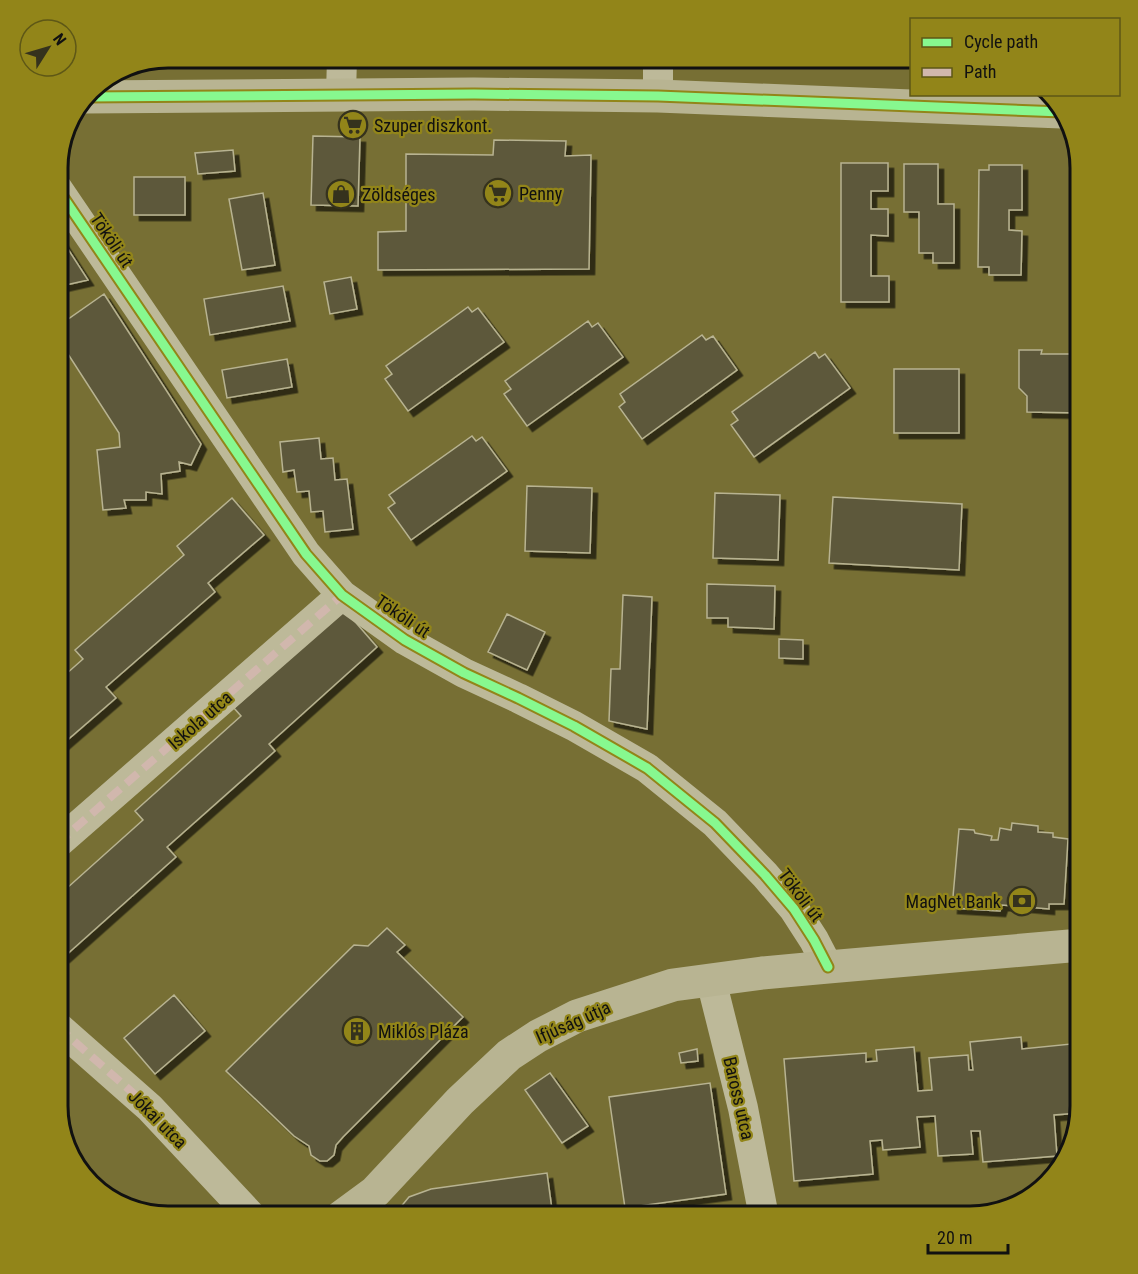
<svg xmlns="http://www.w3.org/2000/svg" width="1138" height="1274" viewBox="0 0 1138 1274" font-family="'Roboto Condensed',sans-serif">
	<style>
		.building { fill: #5d593b; stroke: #b8b391; stroke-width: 1.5; filter: url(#shadow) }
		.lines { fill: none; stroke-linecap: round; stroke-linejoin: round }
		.street { stroke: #bdb999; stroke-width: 30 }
		.secondary { stroke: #b8b492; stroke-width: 33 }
		.quiet { stroke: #d1b7ad; stroke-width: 8; stroke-dasharray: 15 8; stroke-linecap: butt }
		.cycleway-casing { stroke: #928519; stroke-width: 13 }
		.cycleway { stroke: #87f88f; stroke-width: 9 }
		.labels { text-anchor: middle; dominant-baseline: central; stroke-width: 4.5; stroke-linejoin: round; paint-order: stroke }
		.poi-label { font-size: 18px; fill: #111; stroke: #928519; text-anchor: start }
		.street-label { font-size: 18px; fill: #111; stroke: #928519 }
		.rim { fill: none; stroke: #111; stroke-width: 3 }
	</style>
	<defs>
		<filter id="shadow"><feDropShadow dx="5.5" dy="5.5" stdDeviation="0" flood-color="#0009"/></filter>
	</defs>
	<rect width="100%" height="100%" fill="#776f34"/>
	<path class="building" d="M313,136L360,137L358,206L311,205Z
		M494,140L566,141L565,156L591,155L589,269L378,270V232L406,231V154L493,155Z
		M233,150L235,171L198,174L195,153Z
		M841,163H888V191H871V209H888V236L871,235V276H889V302H841Z
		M904,164H938V204H954V263H933V253H919V212H904Z
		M989,165H1022V210H1009V230L1022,231L1021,275H989V267H978L979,170H989Z
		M134,177H185V215H134Z
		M263,193L275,265L242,270L229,199Z
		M57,232L88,280L57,287Z
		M351,277L357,309L330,314L324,282Z
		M283,286L290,321L210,335L204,299Z
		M104,294L201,444L191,465L179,462L180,471L161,474L162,494L146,492V500H124L126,508L103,510L97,450L120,447L119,433L57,337V327Z
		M468,307L472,312L478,308L504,342L408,411L385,379L392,374L386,366Z
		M588,321L592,327L598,323L623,357L527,426L504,394L511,389L505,381Z
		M702,335L706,340L713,336L737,370L642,439L619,407L625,402L620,394Z
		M1019,350H1042L1041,354H1081V413L1027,412V396L1019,388Z
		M815,352L819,358L825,354L850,388L754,457L731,425L738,420L732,412Z
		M287,359L292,387L227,398L222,370Z
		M894,369H959V433H894Z
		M472,436L476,441L482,437L507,471L411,540L388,508L395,503L389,495Z
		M319,438L321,459L333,458L335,480L347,479L353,529L325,532L323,511L311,512L309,491L297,492L294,470L283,472L280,442Z
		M527,486L592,488L590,553L525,551Z
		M715,493L780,495L778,560L713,558Z
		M833,497L962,504L959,570L829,563Z
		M232,498L264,535L208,583L215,592L106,687L116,698L57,749V682L83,659L75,650L184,555L177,546Z
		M707,584L775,586L774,629L728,627V618H707Z
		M623,595L652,597L647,729L609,721L611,669H620Z
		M344,609L377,647L269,744L275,751L167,847L176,857L64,957L57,949V897L143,820L135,811L241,716L234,708Z
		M507,614L545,632L527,670L488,652Z
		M779,639L803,640V659L779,658Z
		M1012,823L1038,826V832L1053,833V837L1068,839L1064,904H1049V909L1002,905L1000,911L952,908L959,829L974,830L975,833L992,836L991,840H998L1000,828L1011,830Z
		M387,928L405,945L397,952L463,1017L343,1137L336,1145L334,1155L327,1161H320L311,1155L309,1146L294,1136L226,1071L354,945L368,946Z
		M174,995L205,1031L155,1074L124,1038Z
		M1021,1037L1022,1049L1081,1043V1107L1080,1113L1054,1115L1057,1156L983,1162L980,1131H971L973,1154L938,1156L935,1116L917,1117L920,1147L883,1150L882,1140L870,1141L873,1174L794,1181L784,1059L866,1053V1062L877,1061L876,1050L914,1047L918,1091L932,1090L929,1058L968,1055L969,1070H973L970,1042Z
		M697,1049L698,1061L681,1063L679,1053Z
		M550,1073L588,1126L562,1143L525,1090Z
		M710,1083L726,1194L625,1208L609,1097Z
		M547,1173L553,1217H397L399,1209L409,1197L431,1189Z"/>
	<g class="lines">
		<path class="street" d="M341,95L342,57
			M658,96V57
			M57,188L306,554L342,595L405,640L464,673L518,698L574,726L647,768L715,823L765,875L794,909L814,940L828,967
			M57,844L342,595
			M711,980L743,1108L764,1217
			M57,1026L150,1108L252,1217"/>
		<path class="secondary" d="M85,97L474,94L658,96L1062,112
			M341,1217L375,1192L460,1101L509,1055L538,1036L577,1016L673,985L762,973L828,967L1081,945"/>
		<path class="quiet" d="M57,844L342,595
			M57,1026L150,1108"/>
		<g class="cycleway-casing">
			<path id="cycleway" d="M85,97L474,94L658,96L1062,112
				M57,188L306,554L342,595L405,640L464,673L518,698L574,726L647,768L715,823L765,875L794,909L814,940L828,967"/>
		</g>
		<use href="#cycleway" class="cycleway"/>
	</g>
	<defs>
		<g id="supermarket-ring" transform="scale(1.5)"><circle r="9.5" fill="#928519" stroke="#35321d" stroke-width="1.5"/><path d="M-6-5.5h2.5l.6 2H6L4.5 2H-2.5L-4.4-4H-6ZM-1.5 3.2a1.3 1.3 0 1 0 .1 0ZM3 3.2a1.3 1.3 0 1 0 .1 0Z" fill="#35321d"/></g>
		<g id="shop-ring" transform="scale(1.5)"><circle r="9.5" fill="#928519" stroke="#35321d" stroke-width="1.5"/><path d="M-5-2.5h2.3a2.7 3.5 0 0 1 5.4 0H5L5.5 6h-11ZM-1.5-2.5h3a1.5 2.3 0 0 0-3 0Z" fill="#35321d"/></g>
		<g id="bank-ring" transform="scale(1.5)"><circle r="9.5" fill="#928519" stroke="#35321d" stroke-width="1.5"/><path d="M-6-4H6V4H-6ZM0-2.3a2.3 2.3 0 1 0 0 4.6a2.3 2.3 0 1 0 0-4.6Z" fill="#35321d"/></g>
		<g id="building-ring" transform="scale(1.5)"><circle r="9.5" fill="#928519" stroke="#35321d" stroke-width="1.5"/><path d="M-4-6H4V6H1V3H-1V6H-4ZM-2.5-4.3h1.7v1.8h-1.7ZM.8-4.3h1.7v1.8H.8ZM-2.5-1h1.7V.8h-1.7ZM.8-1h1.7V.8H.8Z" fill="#35321d"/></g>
	</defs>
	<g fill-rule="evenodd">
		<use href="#supermarket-ring" x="353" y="125"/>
		<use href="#supermarket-ring" x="498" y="193"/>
		<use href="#shop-ring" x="341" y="194"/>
		<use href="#bank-ring" x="1022" y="901"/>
		<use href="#building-ring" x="357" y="1031"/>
	</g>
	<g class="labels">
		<g class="poi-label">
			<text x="374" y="125">Szuper diszkont.</text>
			<text x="519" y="193">Penny</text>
			<text x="362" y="194">Zöldséges</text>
			<text x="1001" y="901" text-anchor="end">MagNet Bank</text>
			<text x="378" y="1031">Miklós Pláza</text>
		</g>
		<g class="street-label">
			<text transform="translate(112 240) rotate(56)">Tököli út</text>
			<text transform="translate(403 616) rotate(34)">Tököli út</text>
			<text transform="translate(200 720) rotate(-41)">Iskola utca</text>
			<text transform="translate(801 895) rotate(53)">Tököli út</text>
			<text transform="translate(573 1022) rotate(-24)">Ifjúság útja</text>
			<text transform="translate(739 1098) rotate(77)">Baross utca</text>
			<text transform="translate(158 1119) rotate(45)">Jókai utca</text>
		</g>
	</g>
	<path d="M0 0H1138V1274H0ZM168 68H970A100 100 0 0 1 1070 168V1106A100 100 0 0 1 970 1206H168A100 100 0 0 1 68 1106V168A100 100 0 0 1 168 68Z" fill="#928519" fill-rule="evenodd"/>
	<path class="rim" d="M168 68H970A100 100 0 0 1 1070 168V1106A100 100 0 0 1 970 1206H168A100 100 0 0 1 68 1106V168A100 100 0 0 1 168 68Z"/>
	<rect x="910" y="18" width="210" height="78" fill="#928519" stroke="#5e5716" stroke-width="1.5"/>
	<rect x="922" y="38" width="30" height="9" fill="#87f88f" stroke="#5e5716" stroke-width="1.5"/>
	<text x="964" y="48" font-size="18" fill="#111111">Cycle path</text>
	<rect x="922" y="68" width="30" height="9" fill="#d1b7ad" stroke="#5e5716" stroke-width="1.5"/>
	<text x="964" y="78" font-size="18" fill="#111111">Path</text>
	<g transform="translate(48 48) rotate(53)"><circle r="28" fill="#928519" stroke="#5e5716" stroke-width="1.5"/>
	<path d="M0-4.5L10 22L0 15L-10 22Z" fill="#35321d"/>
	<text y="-9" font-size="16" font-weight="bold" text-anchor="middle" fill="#111111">N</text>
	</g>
	<path d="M928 1244v9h80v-9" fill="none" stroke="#111111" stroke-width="3"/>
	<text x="937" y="1244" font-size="18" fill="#111111" stroke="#928519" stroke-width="4.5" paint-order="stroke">20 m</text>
</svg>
